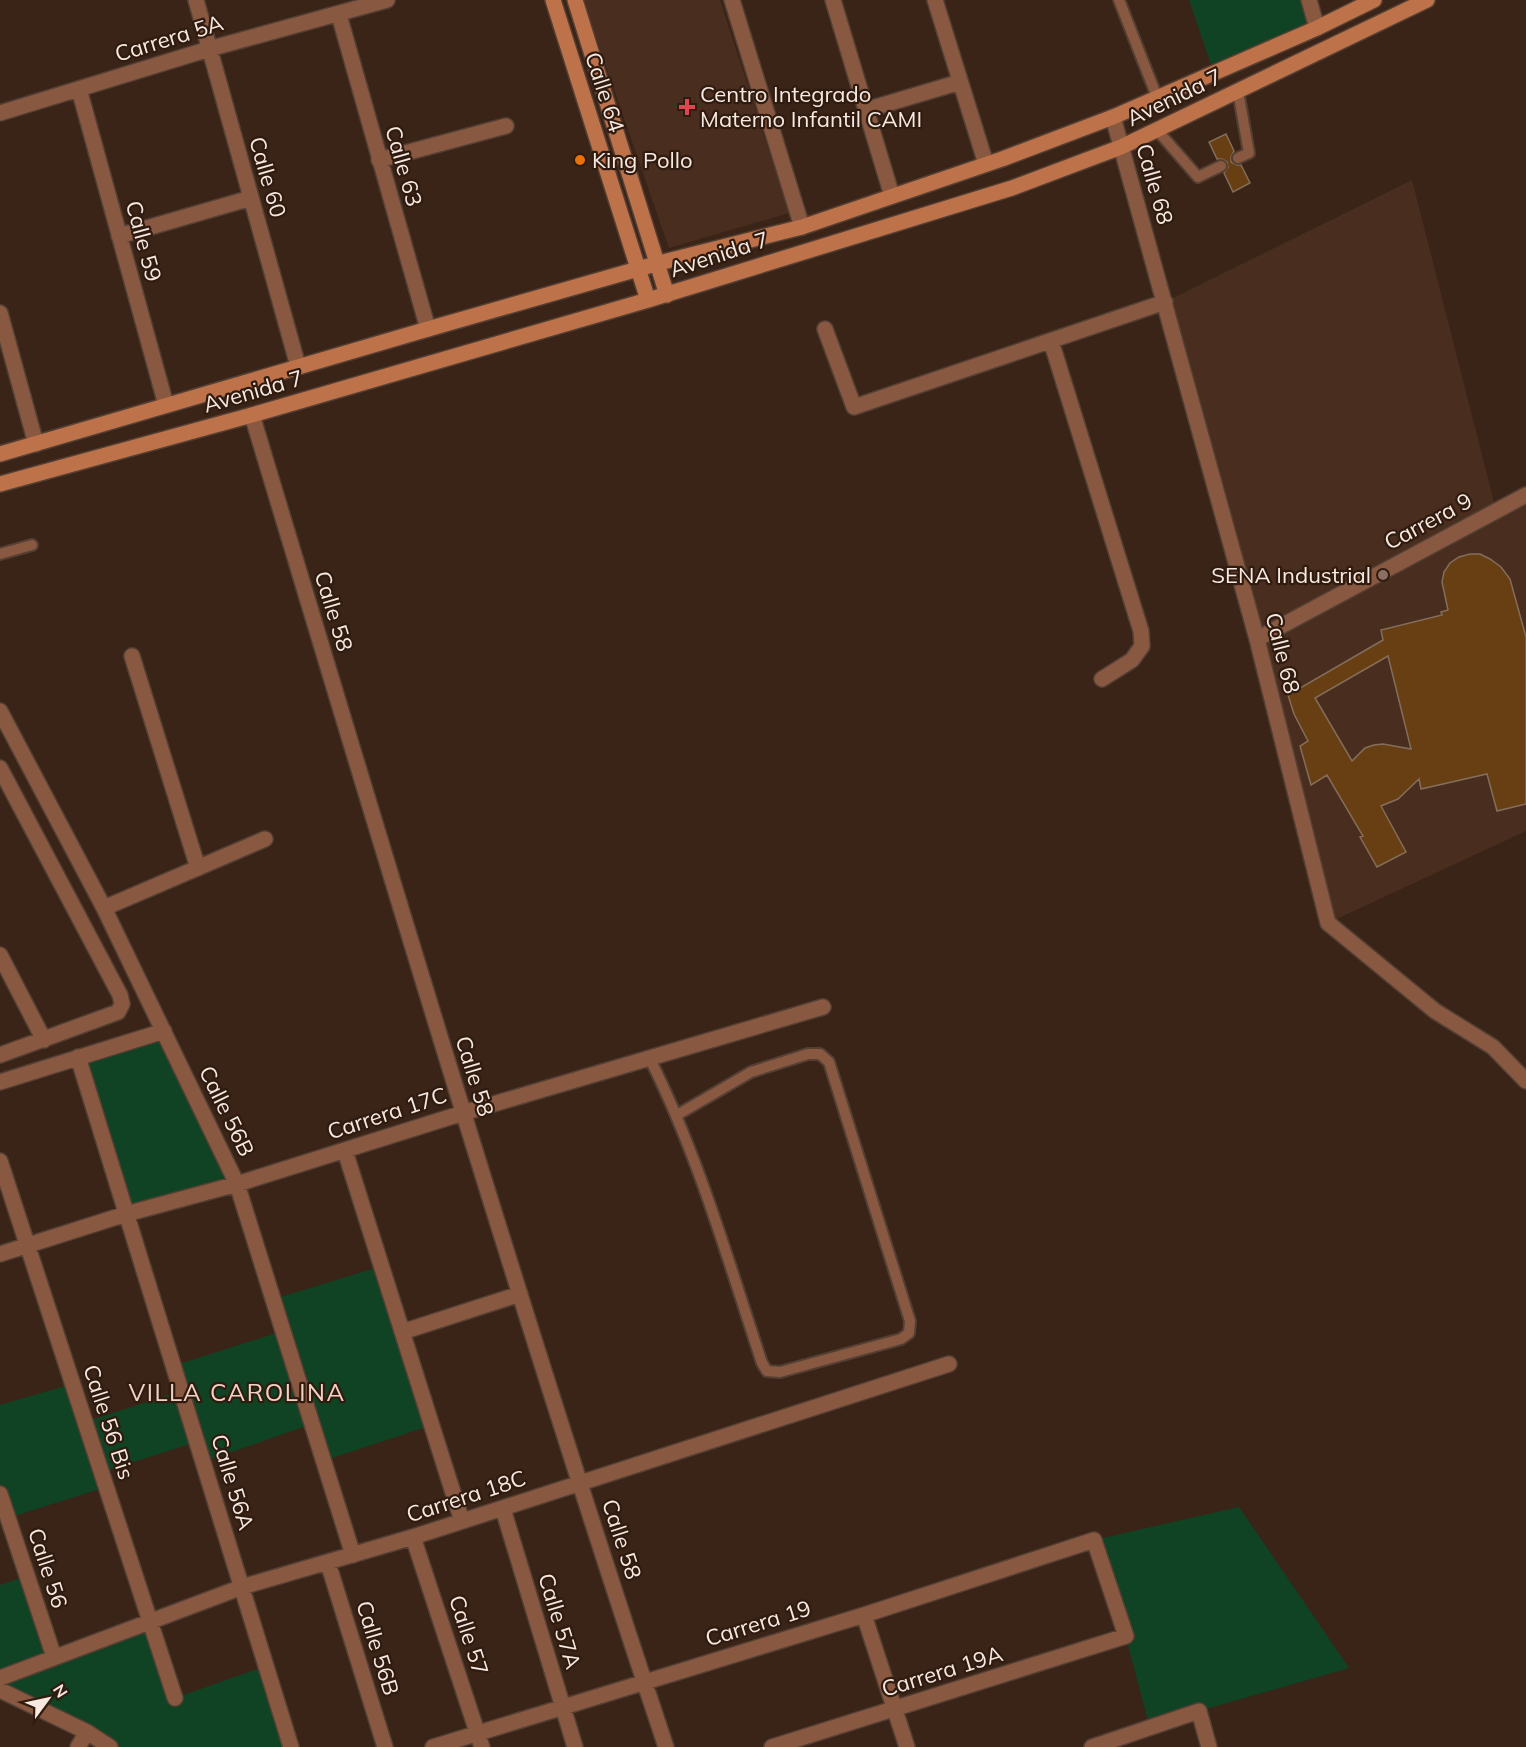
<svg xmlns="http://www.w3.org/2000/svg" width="1526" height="1747" viewBox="0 0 1526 1747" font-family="Mulish,sans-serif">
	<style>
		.built { fill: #492d1e }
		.green { fill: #0f4324 }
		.building { fill: #683f13; stroke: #836e5b; stroke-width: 1.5; fill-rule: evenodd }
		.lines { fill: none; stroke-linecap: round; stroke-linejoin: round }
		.lane-casing { stroke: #543f34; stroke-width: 14 }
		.street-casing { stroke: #543f34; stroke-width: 18 }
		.secondary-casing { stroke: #543f34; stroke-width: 18 }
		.lane { stroke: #885940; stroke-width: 10 }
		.street { stroke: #885940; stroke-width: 15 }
		.secondary { stroke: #bd7249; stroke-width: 15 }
		.health-dot { fill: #e0444e; stroke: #2f1b0f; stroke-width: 2 }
		.food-dot { fill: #e8710a; stroke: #2f1b0f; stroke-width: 2 }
		.education-dot { fill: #8d6e63; stroke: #2f1b0f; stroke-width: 2 }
		.labels { text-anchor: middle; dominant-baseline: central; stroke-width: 4.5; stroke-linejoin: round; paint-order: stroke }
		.street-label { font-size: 22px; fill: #f7e8e0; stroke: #2f1b0f }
		.poi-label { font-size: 22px; fill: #f7e8e0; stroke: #2f1b0f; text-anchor: start }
		.neighbourhood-label { font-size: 24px; letter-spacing: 1.5px; fill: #f1d3c4; stroke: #2f1b0f }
	</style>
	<rect width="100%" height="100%" fill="#3a2418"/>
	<path class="built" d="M583,0H720L789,213L669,248Z
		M1412,180L1496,510L1526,495V831L1328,923L1165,302Z"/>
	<path class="green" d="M1189,0H1307L1315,23L1213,71Z
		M164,1031L237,1184L126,1214L78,1057Z
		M382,1266L432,1425L323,1461L312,1424L203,1462L196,1442L102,1472L106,1487L8,1518L0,1494V1405L72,1384L85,1422L181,1391L173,1366L283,1331L274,1299Z
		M1239,1507L1349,1668L1199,1711L1150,1728L1122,1623L1094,1540Z
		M27,1576L54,1656L150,1621L175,1698L266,1666L291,1747H110L0,1689V1585Z"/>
	<path class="building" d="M1226,134L1234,151L1231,157V162L1237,165H1241L1250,183L1233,192L1224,173L1228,167L1227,162L1222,159H1217L1209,142Z
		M1470,554H1480L1490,559L1501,567L1510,579L1526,637V804L1497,811L1487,774L1421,789L1419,779L1398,799L1381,806L1406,852L1377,867L1360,837L1363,836L1327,775L1311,785L1300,746L1308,741L1294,714L1288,695L1383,640L1381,630L1442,615L1441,612L1448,610L1442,582L1444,572L1450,563L1459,557ZM1388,656L1411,749L1383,744L1374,745L1365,748L1352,761L1315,698Z"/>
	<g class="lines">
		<g class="lane-casing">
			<path id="lane" d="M1119,0L1157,97
				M1157,130L1198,177L1221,166
				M1238,158L1249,153L1238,91
				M0,554L32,545
				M650,1059C698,1155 728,1260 762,1363L767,1371L780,1372L901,1339L909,1333L910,1321L829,1062L820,1054H808L751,1072L677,1115"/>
		</g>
		<g class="street-casing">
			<path id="street" d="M196,0L298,366
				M732,0L802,227
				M833,0L892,196
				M935,0L986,164
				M1309,0L1317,28
				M339,15L428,329
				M79,89L166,405
				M866,110L960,82
				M0,113L209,49L387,0
				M1113,117L1257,639L1328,923L1435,1011L1493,1047L1526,1081
				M379,160L506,126
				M119,236L251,198
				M0,313L36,444
				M825,329L854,407L1165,302
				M1051,341L1141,631L1142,646L1132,660L1102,679
				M252,415C386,860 519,1306 666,1747
				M1257,639L1526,495
				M132,656L198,868
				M0,711L104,908L237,1184L353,1555
				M0,768L120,995L122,1004L118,1012L0,1055
				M104,908L265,839
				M0,955L44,1040
				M78,1057L291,1747
				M0,1082L164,1031
				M345,1151L462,1521
				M0,1161L175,1698
				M0,1254L126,1214L237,1184L463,1113L823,1007
				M402,1332L520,1294
				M0,1494L54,1657
				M503,1509L575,1747
				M413,1537L482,1747
				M328,1563L385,1747
				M864,1615L907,1747
				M0,1678L242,1587L413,1537L949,1364
				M0,1690L87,1732L110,1747
				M78,1747L87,1732
				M433,1747L864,1615L1094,1540L1126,1636L772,1747
				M1092,1747L1199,1711L1209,1747"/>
		</g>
		<g class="secondary-casing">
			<path id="secondary" d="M553,0L648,300
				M575,0L667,295
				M0,454L428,329L659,263L802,227L1002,159L1113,117L1317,28L1374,0
				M0,484L252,415L648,300L1012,188L1121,147L1427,0"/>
		</g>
		<use href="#lane" class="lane"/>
		<use href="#street" class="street"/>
		<use href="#secondary" class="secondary"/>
	</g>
	<path class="health-dot" d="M684 98h6v6h6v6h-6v6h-6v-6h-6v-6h6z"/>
	<circle class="food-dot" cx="580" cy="160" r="6"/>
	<circle class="education-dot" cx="1383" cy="575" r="6"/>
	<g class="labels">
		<g class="street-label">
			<text transform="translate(169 38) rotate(-17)">Carrera 5A</text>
			<text transform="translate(605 92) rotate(72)">Calle 64</text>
			<text transform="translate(1174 97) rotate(-26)">Avenida 7</text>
			<text transform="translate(404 166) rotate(74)">Calle 63</text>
			<text transform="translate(268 177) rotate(74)">Calle 60</text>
			<text transform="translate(1155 184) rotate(74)">Calle 68</text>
			<text transform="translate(144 241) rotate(75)">Calle 59</text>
			<text transform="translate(719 254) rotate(-18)">Avenida 7</text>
			<text transform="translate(253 391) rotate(-16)">Avenida 7</text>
			<text transform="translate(1428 521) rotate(-28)">Carrera 9</text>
			<text transform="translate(334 611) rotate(73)">Calle 58</text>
			<text transform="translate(1283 653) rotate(76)">Calle 68</text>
			<text transform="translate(475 1076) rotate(73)">Calle 58</text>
			<text transform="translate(227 1111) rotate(64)">Calle 56B</text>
			<text transform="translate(387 1113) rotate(-18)">Carrera 17C</text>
			<text transform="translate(109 1422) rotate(72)">Calle 56 Bis</text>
			<text transform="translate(233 1482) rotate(73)">Calle 56A</text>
			<text transform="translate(466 1496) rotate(-18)">Carrera 18C</text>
			<text transform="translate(622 1539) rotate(72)">Calle 58</text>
			<text transform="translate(48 1568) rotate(72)">Calle 56</text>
			<text transform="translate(560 1621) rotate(73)">Calle 57A</text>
			<text transform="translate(758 1623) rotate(-17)">Carrera 19</text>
			<text transform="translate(469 1635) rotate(72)">Calle 57</text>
			<text transform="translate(378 1648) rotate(73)">Calle 56B</text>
			<text transform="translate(942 1671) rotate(-17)">Carrera 19A</text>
		</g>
		<g class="poi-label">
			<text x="700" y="94">Centro Integrado<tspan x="700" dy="25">Materno Infantil CAMI</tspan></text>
			<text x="592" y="160">King Pollo</text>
			<text x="1371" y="575" text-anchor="end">SENA Industrial</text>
		</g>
		<g class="neighbourhood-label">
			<text x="237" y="1392">VILLA CAROLINA</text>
		</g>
	</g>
	<g transform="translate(48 1699) rotate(57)" stroke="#2f1b0f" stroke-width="4.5" paint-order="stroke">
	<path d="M0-4.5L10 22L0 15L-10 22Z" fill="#f7e8e0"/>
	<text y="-9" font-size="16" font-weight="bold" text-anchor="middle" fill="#f7e8e0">N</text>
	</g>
</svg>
